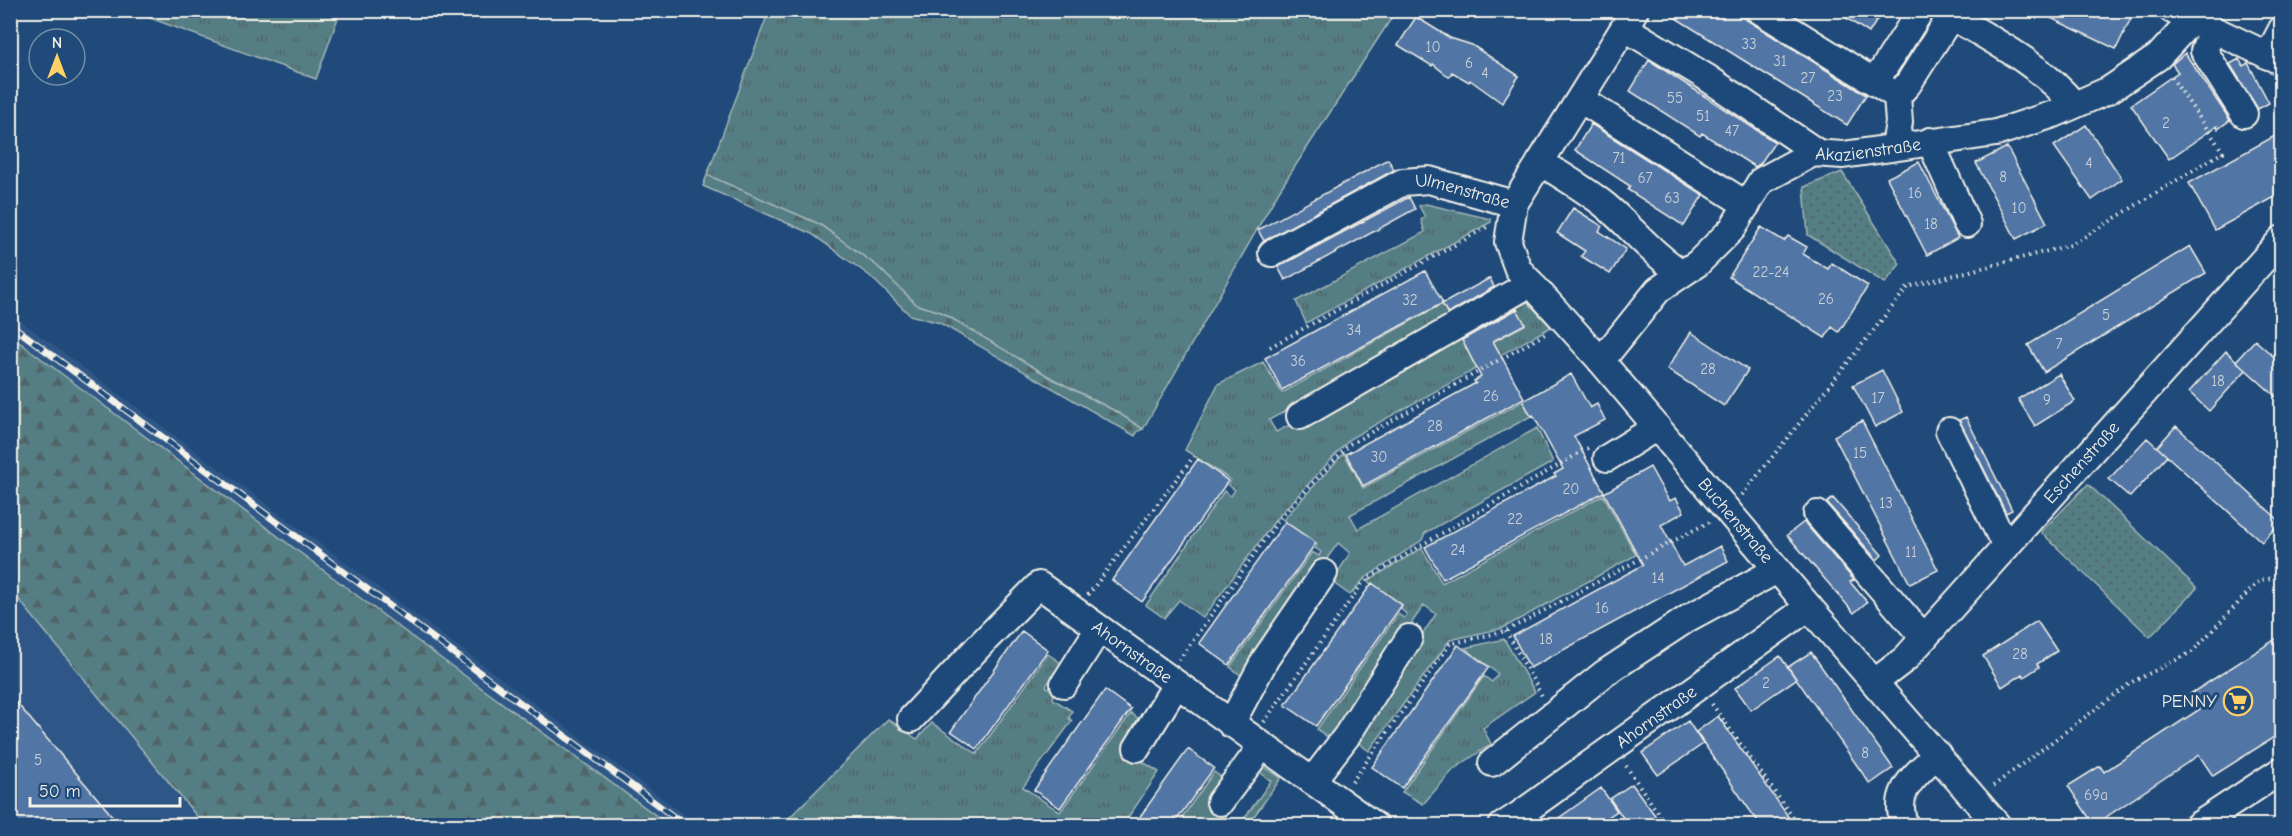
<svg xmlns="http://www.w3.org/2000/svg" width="2292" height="836" viewBox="0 0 2292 836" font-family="'Comic Neue',sans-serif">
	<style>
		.built { fill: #2e5787 }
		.grass { fill: url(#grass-tufts); stroke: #a4b7b6; stroke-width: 1.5 }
		.forest { fill: url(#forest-firs); stroke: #a4b7b6; stroke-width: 1.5 }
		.park { fill: url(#park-dots); stroke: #a4b7b6; stroke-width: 1.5 }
		.building { fill: #5175a5; stroke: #f4f1e8; stroke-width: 1.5 }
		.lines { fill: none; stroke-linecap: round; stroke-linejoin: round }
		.minor-casing { stroke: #f4f1e8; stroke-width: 30 }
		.path { stroke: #f4f1e8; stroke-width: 4; stroke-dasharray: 1.5 4.5; stroke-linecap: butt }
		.minor { stroke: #1f4a7a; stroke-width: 26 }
		.rail-casing { stroke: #f4f1e8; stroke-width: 7 }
		.rail { stroke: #1f4a7a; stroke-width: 4.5; stroke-dasharray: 14; stroke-linecap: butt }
		.labels { text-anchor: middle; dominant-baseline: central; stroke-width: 6; stroke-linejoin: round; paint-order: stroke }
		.number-label { font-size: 15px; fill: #cbd2d7 }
		.street-label { font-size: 18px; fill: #f4f1e8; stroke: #1f4a7a }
		.poi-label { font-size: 18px; fill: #f4f1e8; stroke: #1f4a7a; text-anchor: end }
	</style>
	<defs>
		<pattern id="grass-tufts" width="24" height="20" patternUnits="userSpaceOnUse" patternTransform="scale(1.5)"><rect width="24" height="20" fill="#557d84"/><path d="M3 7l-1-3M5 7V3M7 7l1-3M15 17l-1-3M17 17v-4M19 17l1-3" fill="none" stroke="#506568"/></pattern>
		<pattern id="forest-firs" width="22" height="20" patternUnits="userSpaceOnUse" patternTransform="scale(1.5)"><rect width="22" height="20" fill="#557d84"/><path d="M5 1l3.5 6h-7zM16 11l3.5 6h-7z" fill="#506568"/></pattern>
		<pattern id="park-dots" width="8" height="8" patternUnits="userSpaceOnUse" patternTransform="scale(1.5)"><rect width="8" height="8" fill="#557d84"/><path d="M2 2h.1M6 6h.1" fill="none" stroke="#506568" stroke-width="1.8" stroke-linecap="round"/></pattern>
	</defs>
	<rect width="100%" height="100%" fill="#1f4a7a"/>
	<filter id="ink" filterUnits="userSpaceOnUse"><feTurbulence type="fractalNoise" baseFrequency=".0167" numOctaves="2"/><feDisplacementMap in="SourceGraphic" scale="12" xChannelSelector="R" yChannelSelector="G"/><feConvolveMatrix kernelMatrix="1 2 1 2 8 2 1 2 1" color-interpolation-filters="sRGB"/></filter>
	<g filter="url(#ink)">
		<path class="built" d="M10,313L698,825H669L435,654L11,335Z
			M11,590L204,825H11Z"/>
		<path class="grass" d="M319,10L338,18L316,79L131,11Z
			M769,11H1396L1279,191L1143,429L1117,412L1053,379L941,312L917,305L877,266L819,224L707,175Z
			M1426,204L1491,219V222L1306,323L1296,301L1425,232L1421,220L1425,217L1419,206Z
			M1520,294L1551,327L1351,438L1277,518L1203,618L1179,600L1164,618L1146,605L1224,491L1231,496L1235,490L1228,485L1231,480L1185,450L1218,384L1263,362L1282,393L1442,304L1451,320L1269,420L1276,432L1461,338L1470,354L1525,325L1511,300Z
			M1523,401L1531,416L1350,515L1358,529L1537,428L1553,462L1425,533L1422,540L1364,579L1350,595L1332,582L1350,553L1338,543L1254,662L1250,682L1230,667L1312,552L1319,556L1321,552L1315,548L1317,545L1283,520L1344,453L1363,488Z
			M1603,495L1636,555L1503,628L1450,640L1369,751L1353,739L1436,614L1424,605L1331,740L1317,729L1398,614L1404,618L1407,615L1401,609L1402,605L1367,581L1422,548L1442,583Z
			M1504,639L1535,692L1483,728L1491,744L1454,769L1423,804L1402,792L1484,676L1492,682L1498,674L1465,648Z
			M1048,654L1061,663L1046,686L1054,692L1053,699L1072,711L1069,718L1072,721L1023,787L1060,812L1131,713L1144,723L1135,757L1159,772L1123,825L781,826L888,719L917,739L932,723L977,754Z
			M1262,765L1281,778L1248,825L1241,823L1271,781L1257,770Z
			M1214,772L1224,779L1210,806L1226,816L1220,823L1224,825L1176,826Z"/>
		<path class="forest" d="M707,175L819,224L877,266L917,305L941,312L1053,379L1117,412L1143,429L1138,431L1135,436L940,323L910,315L870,276L812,234L703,186Z
			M10,335L435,654L669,825H204L11,590Z"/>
		<path class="park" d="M1842,172L1900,264L1885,283L1808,235L1804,187Z
			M2088,484L2197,588L2150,637L2041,532Z"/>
		<path class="building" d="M1663,10H1731L1866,95L1847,125Z
			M1834,10H1883L1869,33Z
			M2034,10H2120L2132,16L2116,49Z
			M1416,17L1450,38L1472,45L1519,76L1502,103L1470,80L1469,82L1452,72L1449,77L1433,64L1432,66L1398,45Z
			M2185,53L2230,120L2218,129L2217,126L2169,159L2131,105L2178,72L2172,64Z
			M2239,59L2243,66L2248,63L2269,103L2258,109L2230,64Z
			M1649,60L1775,142L1760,164L1755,167L1702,133L1700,136L1630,91Z
			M1591,124L1703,195L1684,226L1628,190L1630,186L1575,150Z
			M2086,125L2122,179L2092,200L2054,146Z
			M2282,132V193L2215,230L2189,183Z
			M2007,147L2047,223L2016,239L1976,163Z
			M1388,159L1394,170L1264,241L1258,230Z
			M1919,162L1958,238L1927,255L1887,178Z
			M1409,197L1415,209L1285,280L1278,267Z
			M1573,208L1602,226L1599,231L1626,249L1610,274L1581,256L1585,251L1557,233Z
			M1761,227L1784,241L1788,236L1807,247L1803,254L1828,269L1832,263L1868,286L1839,332L1832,327L1825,338L1729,277Z
			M2190,246L2206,273L2044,372L2028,345Z
			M1425,271L1443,303L1282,390L1265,358Z
			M1490,278L1494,287L1448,314L1442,304Z
			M1517,309L1525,324L1493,341L1524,398L1363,486L1346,454L1476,383L1474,381L1481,377L1462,340Z
			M1691,332L1748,370L1724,406L1667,369Z
			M2255,340L2282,364V402L2236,361Z
			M2226,351L2246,370L2209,411L2189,392Z
			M1882,370L1903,412L1875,427L1853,385Z
			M1571,374L1590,408L1597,404L1605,420L1574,436L1604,492L1443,579L1425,547L1556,476L1554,474L1563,469L1533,415L1531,416L1523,401Z
			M2059,374L2075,401L2035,426L2018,399Z
			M1966,417L2012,510L2006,513L1959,420Z
			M1862,421L1938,570L1910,584L1834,436Z
			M2176,426L2281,522L2262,542L2157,447Z
			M2147,438L2167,456L2130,497L2109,479Z
			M1198,459L1228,481L1142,602L1112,580Z
			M1650,467L1669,501L1676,498L1684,512L1661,525L1683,566L1720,546L1728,561L1530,668L1513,636L1643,565L1604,493Z
			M1833,498L1882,555L1877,560L1827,503Z
			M1285,522L1316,543L1229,665L1199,643Z
			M1804,522L1854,580L1850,582L1867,602L1854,613L1787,535Z
			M1372,583L1402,605L1316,726L1285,705Z
			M2037,621L2057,651L2037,664L2039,667L2024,677L2022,674L2002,687L1983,656Z
			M1022,631L1048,650L977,749L951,731Z
			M2282,635V732L2213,776L2199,755L2094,825L2068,786L2100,766L2104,772L2200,709L2190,694Z
			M1458,645L1489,667L1402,788L1372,767Z
			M1811,652L1893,768L1870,784L1788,667Z
			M1780,656L1796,679L1751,710L1735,688Z
			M1105,690L1131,709L1060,808L1034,790Z
			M10,695L120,825H10Z
			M1718,716L1764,782L1794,825H1761L1751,812L1696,732Z
			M1688,721L1703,744L1658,775L1642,753Z
			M1188,749L1214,768L1173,825H1134Z
			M1632,784L1662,825H1628L1610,799Z
			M1601,788L1617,811L1596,825H1549Z"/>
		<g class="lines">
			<g class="minor-casing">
				<g id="minor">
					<path d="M1759,10L1897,96L1899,122L1895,147"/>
					<path d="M1941,10C1986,37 2042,64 2074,105"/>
					<path d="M2172,10L2282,62"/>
					<path d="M1625,28L1706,77L1818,153"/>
					<path d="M2212,29L2204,51L2244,114"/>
					<path d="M2268,56L2282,29"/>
					<path d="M1875,82L1921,10"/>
					<path d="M1897,96L1908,84L1951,16"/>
					<path d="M1580,99L1747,205"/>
					<path d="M1930,141L1967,224"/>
					<path d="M1540,162C1562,176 1585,189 1606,206C1632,228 1653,255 1682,273"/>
					<path id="s1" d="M1514,204L1508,242L1518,269L1601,361L1809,607L1998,826"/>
					<path id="s2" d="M1272,253L1403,182L1429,180L1514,204L1635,10"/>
					<path id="s3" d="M1601,361L1658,290L1698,263L1732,229L1761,181L1813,153L1843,155L1996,133L2054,114L2109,90L2158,57L2192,20"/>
					<path d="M1300,416L1531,283"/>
					<path d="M1949,431L2006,547"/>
					<path d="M1607,458L1657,427"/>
					<path d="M1817,514L1924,638"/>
					<path id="s4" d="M1875,682L1905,659L2282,239"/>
					<path d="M1064,684L1098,630"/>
					<path id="s5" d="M911,719L980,645L1039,585L1375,826"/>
					<path d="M1231,724L1266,658L1324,573"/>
					<path d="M1137,748L1176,685"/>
					<path d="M1492,763L1605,673L1690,617L1777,570"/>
					<path d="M1312,781L1346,737L1409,638"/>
					<path d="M1220,802L1262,746"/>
					<path id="s6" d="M1502,826L1519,815L1809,607"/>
					<path d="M1905,826C1891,791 1915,776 1937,754"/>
					<path d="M2197,826L2282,770"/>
				</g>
			</g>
			<path class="path" d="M1270,347L1489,226
				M1742,495L1908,287L2071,245L2223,152L2170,75
				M1088,595L1194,456
				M1506,631L1542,696
				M1179,660L1280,518L1350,444L1547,333
				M1712,704L1799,826
				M1264,722L1364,581L1425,543L1588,448
				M1626,766L1667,826
				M1352,782L1450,644L1506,631L1709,522
				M1993,786L2132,682L2192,652L2260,580L2280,577
				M2267,826L2282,816"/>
			<use href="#minor" class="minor"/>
			<g class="rail-casing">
				<path id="rail" d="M10,324L686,826"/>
			</g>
			<use href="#rail" class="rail"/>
		</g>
	</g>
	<defs>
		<g id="supermarket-ring" transform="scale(1.5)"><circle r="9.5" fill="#1f4a7a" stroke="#ffd166" stroke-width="1.5"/><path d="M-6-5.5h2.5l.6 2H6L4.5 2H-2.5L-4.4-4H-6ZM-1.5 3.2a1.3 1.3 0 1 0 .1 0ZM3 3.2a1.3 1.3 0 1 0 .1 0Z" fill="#ffd166"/></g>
	</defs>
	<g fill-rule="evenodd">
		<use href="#supermarket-ring" x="2238" y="701"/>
	</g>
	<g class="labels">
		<g class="number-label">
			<text x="1749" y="44">33</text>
			<text x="1433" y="47">10</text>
			<text x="1780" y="61">31</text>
			<text x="1469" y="63">6</text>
			<text x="1485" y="73">4</text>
			<text x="1808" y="78">27</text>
			<text x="1835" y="96">23</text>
			<text x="1675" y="98">55</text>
			<text x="1703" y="116">51</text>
			<text x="2166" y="123">2</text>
			<text x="1732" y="131">47</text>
			<text x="1619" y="158">71</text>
			<text x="2089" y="163">4</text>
			<text x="2003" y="177">8</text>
			<text x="1645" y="178">67</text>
			<text x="1915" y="193">16</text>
			<text x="1672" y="198">63</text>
			<text x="2019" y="208">10</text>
			<text x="1931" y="224">18</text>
			<text x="1771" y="272">22-24</text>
			<text x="1826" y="299">26</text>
			<text x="1410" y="300">32</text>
			<text x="2106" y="315">5</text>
			<text x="1354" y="330">34</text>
			<text x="2059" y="344">7</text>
			<text x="1298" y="361">36</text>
			<text x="1708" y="369">28</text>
			<text x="2218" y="381">18</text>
			<text x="1491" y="396">26</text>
			<text x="1878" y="398">17</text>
			<text x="2047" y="400">9</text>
			<text x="1435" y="426">28</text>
			<text x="1860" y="453">15</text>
			<text x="1379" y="457">30</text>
			<text x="1571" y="489">20</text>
			<text x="1886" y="503">13</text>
			<text x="1515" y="519">22</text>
			<text x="1458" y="550">24</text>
			<text x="1911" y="552">11</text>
			<text x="1658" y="578">14</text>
			<text x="1602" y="608">16</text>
			<text x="1546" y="639">18</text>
			<text x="2020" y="654">28</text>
			<text x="1766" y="683">2</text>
			<text x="1865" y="753">8</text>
			<text x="38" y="760">5</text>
			<text x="2096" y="795">69a</text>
		</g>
		<g class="street-label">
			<text stroke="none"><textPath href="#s3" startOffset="358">Akazienstraße</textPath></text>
			<text stroke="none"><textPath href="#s2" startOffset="210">Ulmenstraße</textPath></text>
			<text stroke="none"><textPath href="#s4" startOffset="302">Eschenstraße</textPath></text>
			<text stroke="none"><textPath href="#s1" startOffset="400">Buchenstraße</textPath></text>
			<text stroke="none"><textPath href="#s5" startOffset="300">Ahornstraße</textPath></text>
			<text stroke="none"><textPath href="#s6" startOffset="189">Ahornstraße</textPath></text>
		</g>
		<g class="poi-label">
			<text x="2217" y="701">PENNY</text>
		</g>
	</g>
	<rect width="2292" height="836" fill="none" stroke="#1f4a7a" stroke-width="36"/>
	<rect x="18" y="18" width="2256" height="800" fill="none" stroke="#f4f1e8" stroke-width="2" filter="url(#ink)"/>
	<g transform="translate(57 57)"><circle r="28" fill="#1f4a7a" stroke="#748da6" stroke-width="1.5"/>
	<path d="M0-4.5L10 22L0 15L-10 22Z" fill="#ffd166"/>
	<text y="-9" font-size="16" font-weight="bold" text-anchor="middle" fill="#f4f1e8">N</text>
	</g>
	<path d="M30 797v9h150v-9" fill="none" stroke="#f4f1e8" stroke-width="3"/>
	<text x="39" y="797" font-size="18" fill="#f4f1e8" stroke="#1f4a7a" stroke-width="4.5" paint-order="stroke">50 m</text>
</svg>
